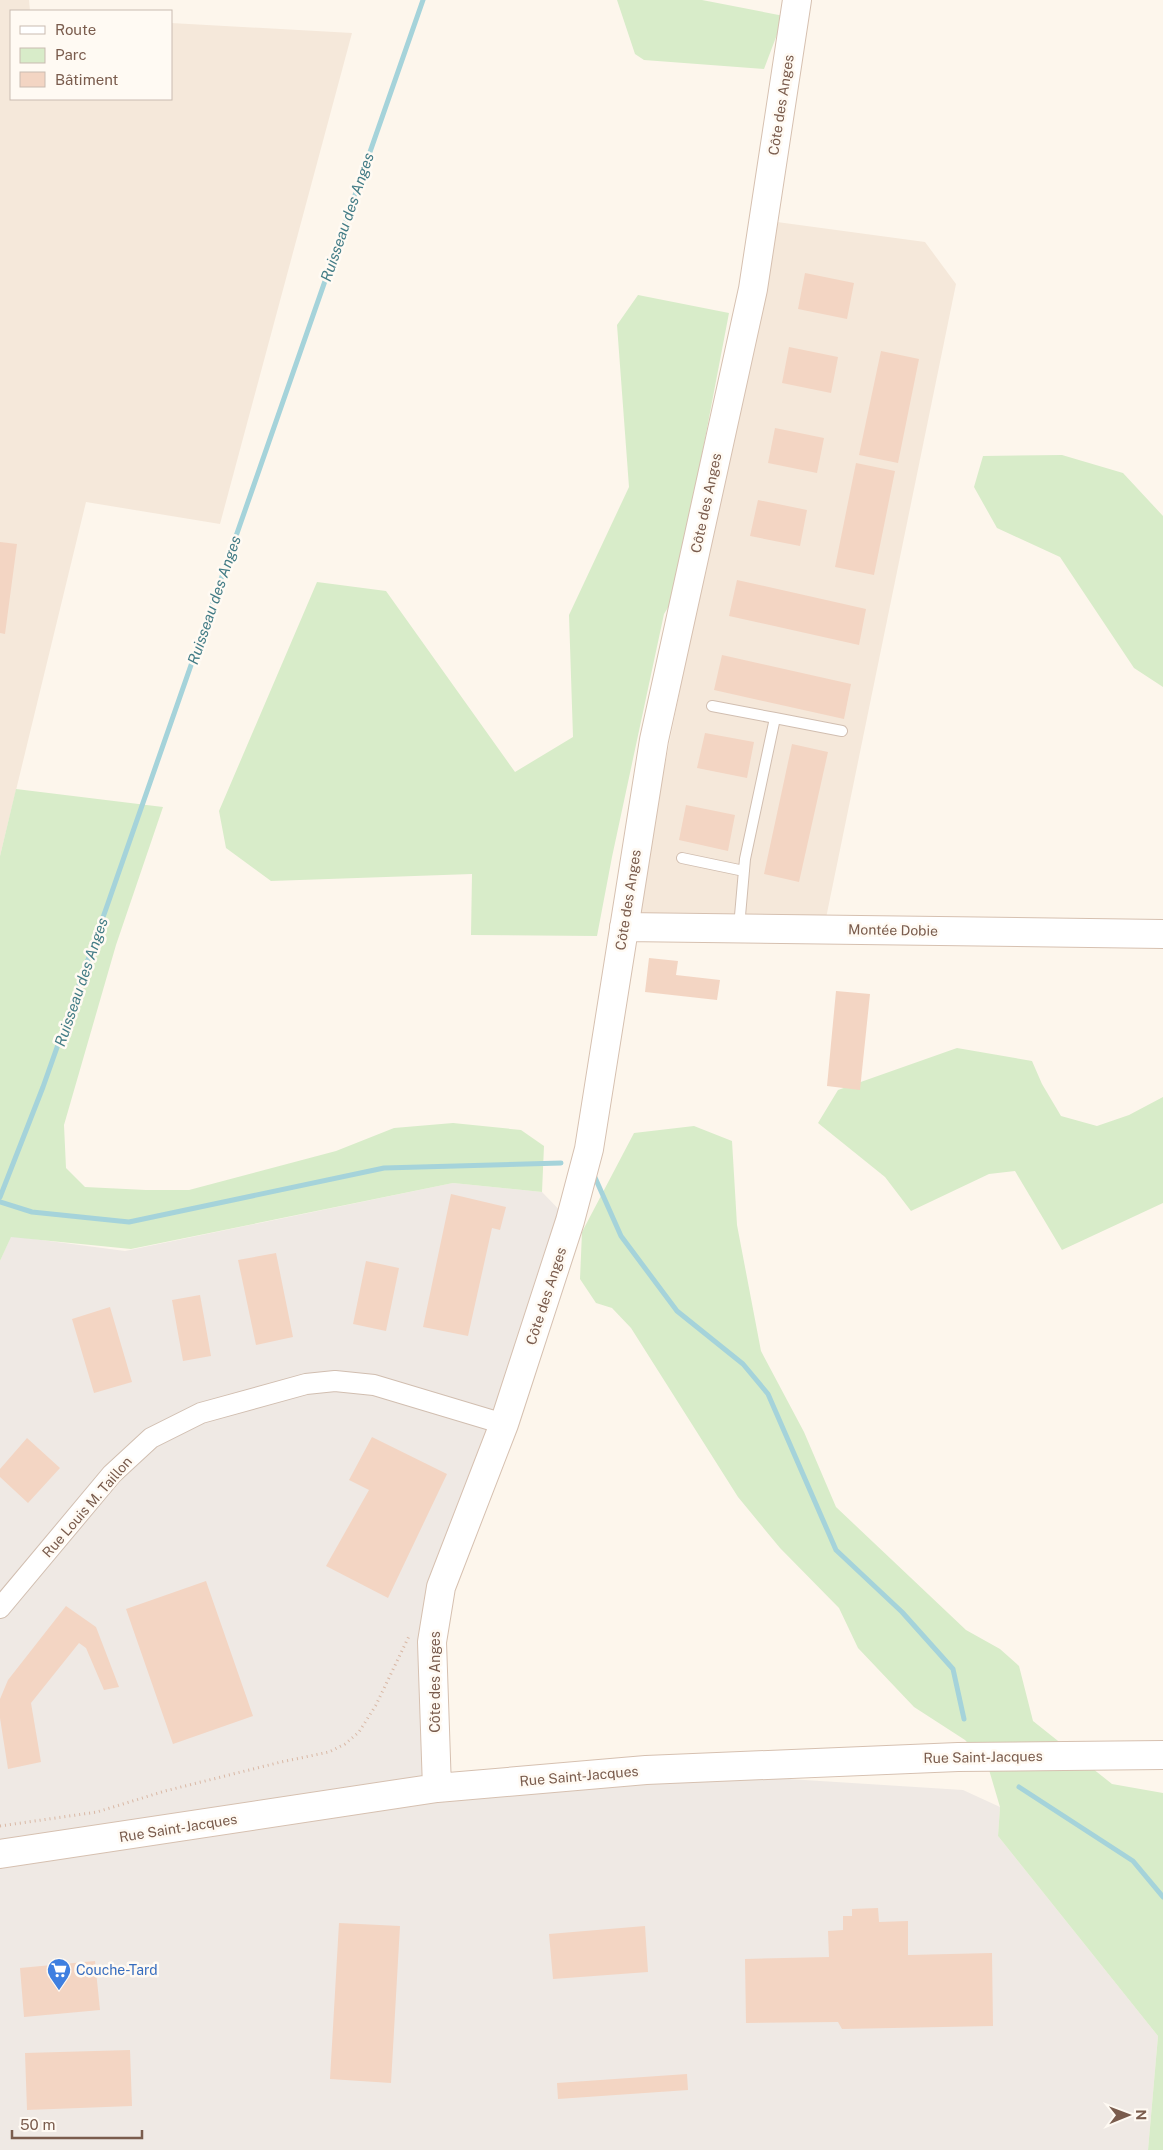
<svg xmlns="http://www.w3.org/2000/svg" width="1163" height="2150" viewBox="0 0 1163 2150" font-family="'Public Sans',sans-serif">
	<style>
		.residential { fill: #f5e8da }
		.industrial { fill: #efe9e4 }
		.green { fill: #d8ecc9 }
		.lines { fill: none; stroke-linecap: round; stroke-linejoin: round }
		.stream { stroke: #a5d3da; stroke-width: 5 }
		.building { fill: #f3d5c3 }
		.lane-casing { stroke: #d1beb0; stroke-width: 12 }
		.street-casing { stroke: #d1beb0; stroke-width: 22 }
		.secondary-casing { stroke: #d6c0b0; stroke-width: 30 }
		.path { stroke: #d9b8a5; stroke-width: 3; stroke-dasharray: 1 4; stroke-linecap: butt }
		.lane { stroke: #fff; stroke-width: 10 }
		.street { stroke: #fff; stroke-width: 20 }
		.secondary { stroke: #fff; stroke-width: 28 }
		.labels { text-anchor: middle; dominant-baseline: central; stroke-width: 5; stroke-linejoin: round; paint-order: stroke }
		.street-label { font-size: 14px; fill: #7a5c4d; stroke: #fffaf3 }
		.shop-label { font-size: 14px; fill: #366cbe; stroke: #fffaf3; text-anchor: start }
		.water-label { font-size: 15px; font-style: italic; fill: #437c86; stroke: #fffaf3 }
	</style>
	<rect width="100%" height="100%" fill="#fdf6ec"/>
	<path class="residential" d="M0,0H29L30,11H11V99H171V23L352,33L220,524L86,502L0,856Z
		M777,222L925,242L956,284L826,918L635,914L730,440Z"/>
	<path class="industrial" d="M453,1183L542,1192L570,1221L441,1587L437,1788L646,1770L963,1790L1000,1807L998,1836L1158,2036L1148,2150H0V1261L11,1236L125,1251Z"/>
	<path class="green" d="M617,0H702L784,16L764,69L644,60L635,54Z
		M638,295L729,313L675,596L664,614L612,857L597,936L471,935L472,874L271,881L226,848L219,811L317,582L386,591L515,772L573,737L569,615L629,487L617,325Z
		M1062,455L1123,473L1163,516V687L1134,668L1060,557L997,528L974,487L983,456Z
		M16,789L163,807L116,945L64,1125L66,1168L85,1187L146,1190H189L336,1151L394,1128L453,1123L521,1130L544,1146L542,1192L453,1183L131,1249L11,1237L0,1261V856Z
		M957,1048L1032,1061L1042,1084L1061,1116L1097,1126L1129,1115L1163,1097V1203L1062,1250L1015,1171L989,1174L911,1211L885,1177L818,1123L838,1090Z
		M694,1126L732,1141L737,1225L761,1351L804,1432L836,1507L966,1630L1000,1649L1019,1666L1033,1721L1112,1784L1163,1793V2150H1148L1158,2036L998,1836L1000,1807L987,1763L965,1740L914,1707L858,1648L839,1608L780,1548L738,1497L631,1328L612,1308L596,1303L580,1279L582,1232L634,1133Z"/>
	<g class="lines">
		<path class="stream" d="M593,1173L621,1236L677,1311L743,1364L768,1394L836,1550L902,1612L953,1669L964,1719
			M0,1197L43,1087L107,906L423,0
			M0,1202L32,1212L129,1222L384,1168L561,1163
			M1019,1787L1133,1861L1163,1897"/>
	</g>
	<path class="building" d="M805,273L854,283L847,319L798,309Z
		M789,347L838,357L831,393L782,383Z
		M881,351L919,359L898,463L859,455Z
		M775,428L824,438L817,473L768,463Z
		M856,463L895,471L874,575L835,567Z
		M758,500L807,510L800,546L750,536Z
		M0,542L17,544L5,634L0,633Z
		M737,580L866,609L859,645L729,616Z
		M722,655L851,684L844,719L714,690Z
		M705,733L754,742L747,778L697,768Z
		M792,744L828,752L799,882L764,874Z
		M686,805L735,815L728,851L679,840Z
		M649,958L678,961L676,975L720,980L717,1000L645,992Z
		M836,991L870,994L860,1090L827,1086Z
		M451,1194L506,1207L500,1230L492,1228L468,1336L423,1327Z
		M276,1253L293,1337L256,1345L238,1260Z
		M366,1261L399,1268L386,1331L353,1324Z
		M200,1295L211,1356L183,1361L172,1300Z
		M110,1307L132,1382L94,1393L72,1319Z
		M372,1437L447,1474L388,1598L326,1566L369,1490L349,1480Z
		M27,1438L60,1468L28,1503L0,1477V1469Z
		M206,1581L253,1716L173,1744L126,1609Z
		M66,1606L96,1627L119,1687L104,1690L86,1648L79,1643L31,1703L41,1762L8,1769L0,1718V1699L8,1680Z
		M878,1908L879,1922L908,1921V1955L992,1953L993,2026L842,2029L838,2022L746,2023L745,1959L829,1957L828,1931L843,1930V1916H852V1909Z
		M339,1923L400,1926L391,2083L330,2079Z
		M645,1926L648,1972L553,1979L549,1934Z
		M95,1961L100,2010L24,2017L20,1968Z
		M130,2050L132,2106L27,2110L25,2053Z
		M687,2074L688,2090L558,2099L557,2083Z"/>
	<g class="lines">
		<g class="lane-casing">
			<path id="lane" d="M712,706L775,718
				M682,858L744,871
				M739,927L745,859L775,718L842,731"/>
		</g>
		<g class="street-casing">
			<path id="street" d="M0,1608L112,1474L151,1438L201,1413L306,1384L335,1381L374,1385L504,1424"/>
		</g>
		<g class="secondary-casing">
			<path id="secondary" d="M624,927L1163,934
				M437,1788L432,1642L441,1587L504,1424L570,1221L589,1149L654,740L753,289L797,0
				M0,1854L437,1788L646,1770L958,1757L1163,1755"/>
		</g>
		<path class="path" d="M0,1826L97,1812L165,1791L281,1762L329,1752L345,1744L359,1732L376,1705L410,1634"/>
		<use href="#lane" class="lane"/>
		<use href="#street" class="street"/>
		<use href="#secondary" class="secondary"/>
	</g>
	<defs>
		<g id="supermarket-pin" transform="scale(1.25)"><path d="M0 17L-7.5 6A9.5 9.5 0 1 1 7.5 6Z" fill="#3f7fe0" stroke="#fffaf3"/><path d="M-6-5.5h2.5l.6 2H6L4.5 2H-2.5L-4.4-4H-6ZM-1.5 3.2a1.3 1.3 0 1 0 .1 0ZM3 3.2a1.3 1.3 0 1 0 .1 0Z" fill="#fff"/></g>
	</defs>
	<g fill-rule="evenodd">
		<use href="#supermarket-pin" x="59" y="1970"/>
	</g>
	<g class="labels">
		<g class="street-label">
			<text transform="translate(781 105) rotate(-81)">Côte des Anges</text>
			<text transform="translate(706 503) rotate(-78)">Côte des Anges</text>
			<text transform="translate(628 900) rotate(-81)">Côte des Anges</text>
			<text transform="translate(893 930) rotate(1)">Montée Dobie</text>
			<text transform="translate(546 1296) rotate(-72)">Côte des Anges</text>
			<text transform="translate(87 1507) rotate(-49)">Rue Louis M. Taillon</text>
			<text transform="translate(435 1682) rotate(-90)">Côte des Anges</text>
			<text transform="translate(983 1757) rotate(-1)">Rue Saint-Jacques</text>
			<text transform="translate(579 1776) rotate(-5)">Rue Saint-Jacques</text>
			<text transform="translate(178 1828) rotate(-9)">Rue Saint-Jacques</text>
		</g>
		<g class="shop-label">
			<text x="76" y="1970">Couche-Tard</text>
		</g>
		<g class="water-label">
			<text transform="translate(347 217) rotate(-71)">Ruisseau des Anges</text>
			<text transform="translate(214 600) rotate(-71)">Ruisseau des Anges</text>
			<text transform="translate(81 982) rotate(-71)">Ruisseau des Anges</text>
		</g>
	</g>
	<rect x="10" y="10" width="162" height="90" fill="#fffaf3" stroke="#cabbb1"/>
	<rect x="20" y="26" width="25" height="8" fill="#ffffff" stroke="#cabbb1"/>
	<text x="55" y="35" font-size="15" fill="#7a5c4d">Route</text>
	<rect x="20" y="48" width="25" height="15" fill="#d8ecc9" stroke="#cabbb1"/>
	<text x="55" y="60" font-size="15" fill="#7a5c4d">Parc</text>
	<rect x="20" y="72" width="25" height="15" fill="#f3d5c3" stroke="#cabbb1"/>
	<text x="55" y="85" font-size="15" fill="#7a5c4d">Bâtiment</text>
	<g transform="translate(1128 2115) rotate(89)" stroke="#fffaf3" stroke-width="4" paint-order="stroke">
	<path d="M0-4L9 19L0 12L-9 19Z" fill="#7a5c4d"/>
	<text y="-8" font-size="14" font-weight="bold" text-anchor="middle" fill="#7a5c4d">N</text>
	</g>
	<path d="M12 2130v8h130v-8" fill="none" stroke="#7a5c4d" stroke-width="2.5"/>
	<text x="20" y="2130" font-size="15" fill="#7a5c4d" stroke="#fffaf3" stroke-width="4" paint-order="stroke">50 m</text>
</svg>
